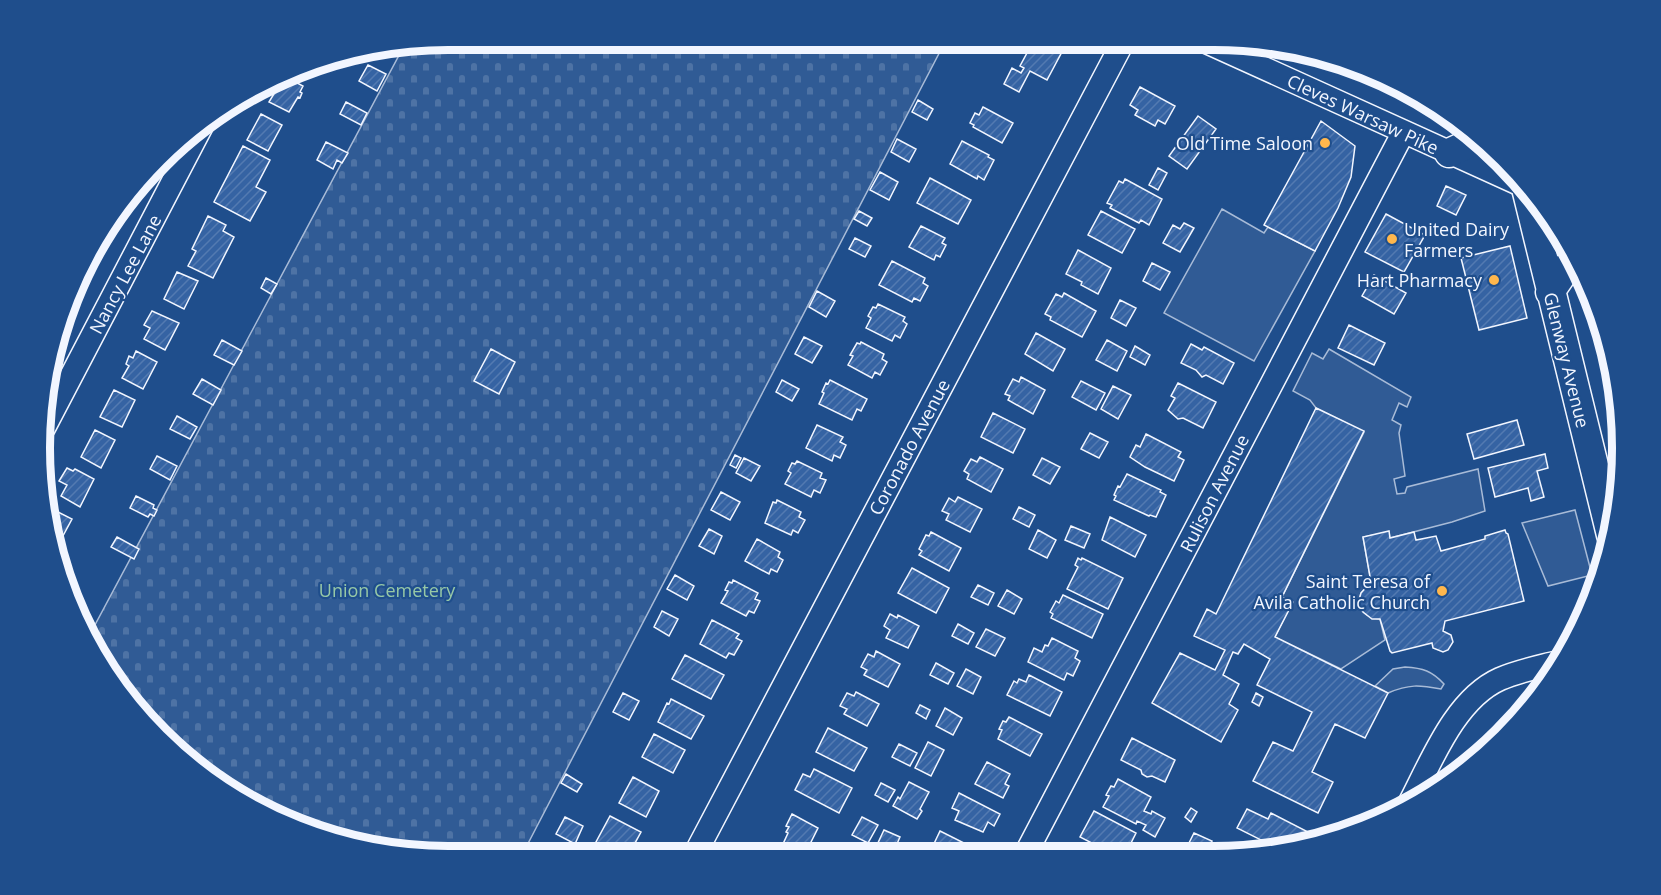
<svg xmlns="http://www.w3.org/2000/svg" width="1661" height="895" viewBox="0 0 1661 895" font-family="'Open Sans',sans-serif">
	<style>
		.cemetery { fill: url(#cemetery-stones); stroke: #a8bbd7; stroke-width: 1.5 }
		.pitch { fill: #305b95; stroke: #a8bbd7; stroke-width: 1.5 }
		.building { fill: url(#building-hatch); stroke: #f2f6ff; stroke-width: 1.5 }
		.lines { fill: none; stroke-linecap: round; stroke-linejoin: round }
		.minor-casing { stroke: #f2f6ff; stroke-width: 25 }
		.major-casing { stroke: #f2f6ff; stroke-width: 31 }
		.minor { stroke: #1f4e8c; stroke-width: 22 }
		.major { stroke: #1f4e8c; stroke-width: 28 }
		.poi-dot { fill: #ffb74d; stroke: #1f4e8c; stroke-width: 2 }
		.labels { text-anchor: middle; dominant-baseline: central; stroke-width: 4.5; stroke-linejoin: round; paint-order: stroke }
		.street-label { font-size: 18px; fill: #f2f6ff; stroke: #1f4e8c }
		.poi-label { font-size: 18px; fill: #f2f6ff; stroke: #1f4e8c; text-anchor: end }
		.park-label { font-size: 18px; fill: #97c8a6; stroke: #1f4e8c }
		.rim { fill: none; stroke: #f2f6ff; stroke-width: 8 }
	</style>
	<defs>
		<pattern id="cemetery-stones" width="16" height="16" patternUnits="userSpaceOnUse" patternTransform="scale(1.5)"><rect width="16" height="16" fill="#305b95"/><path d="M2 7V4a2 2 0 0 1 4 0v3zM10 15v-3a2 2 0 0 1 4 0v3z" fill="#4e73a5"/></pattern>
		<pattern id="building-hatch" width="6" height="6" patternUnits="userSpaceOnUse" patternTransform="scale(1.5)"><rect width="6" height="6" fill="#3563a3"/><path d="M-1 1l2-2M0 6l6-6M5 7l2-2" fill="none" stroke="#537ab1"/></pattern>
	</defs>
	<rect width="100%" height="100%" fill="#1f4e8c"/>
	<path class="cemetery" d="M448,39L946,40L522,855H421L341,842L267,814L158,736L108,674L88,638L404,46Z"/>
	<path class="pitch" d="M1222,209L1264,233L1268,227L1315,251L1254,361L1164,313Z
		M1329,349L1411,397L1407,407L1399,403L1392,420L1401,425L1399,433L1405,476L1394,479L1397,494L1405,493L1407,487L1478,469L1485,511L1452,522L1390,538L1389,532L1363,537L1371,582L1361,593L1358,603C1362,614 1369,618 1380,619L1385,640L1341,669L1275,637L1292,603L1282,597L1364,432L1316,408L1310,400L1293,391L1312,353L1323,359Z
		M1575,510L1592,575L1548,586L1522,523Z
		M1405,667C1423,668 1432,671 1444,684L1441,689C1419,685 1409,684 1388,693L1375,686L1393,669Z"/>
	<path class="building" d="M982,40H1000L996,47Z
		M1034,40H1047L1064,48L1047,80L1030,71L1019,92L1004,84L1012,68L1021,73L1024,68L1020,66Z
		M316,61L310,73L302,68Z
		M368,65L386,74L377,91L359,81Z
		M286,77L303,86L300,92L302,93L300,98L298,97L289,112L269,102L275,92L270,89L273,84L276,82L279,83Z
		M1140,87L1175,106L1165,124L1158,120L1155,126L1135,115L1138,110L1130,105Z
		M918,100L933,109L927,120L912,112Z
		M346,102L367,113L361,125L340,114Z
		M983,107L1013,123L1002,143L973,127L974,125L970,123L975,113L979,115Z
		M261,114L282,125L268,151L247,140Z
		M1198,116L1216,129L1187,169L1169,156Z
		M1321,121L1355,146L1351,177L1338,208L1315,251L1264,225Z
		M897,139L916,149L909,162L891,152Z
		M962,141L989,155L988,157L994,160L984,180L978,176L977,179L950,164Z
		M326,142L348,153L342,163L337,160L333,169L317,160Z
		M243,146L270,160L256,187L266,192L250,221L214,202Z
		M1158,168L1167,173L1158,190L1149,185Z
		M880,172L898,182L889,200L870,190Z
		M930,178L971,200L958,224L917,203Z
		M1125,179L1162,199L1149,225L1141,220L1139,223L1110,208L1112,205L1107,203L1119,181L1123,183Z
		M1446,186L1466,195L1456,215L1437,206Z
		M859,211L872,218L867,226L854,219Z
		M1101,211L1135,229L1122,253L1088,235Z
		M1386,214L1425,235L1404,272L1365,252Z
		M208,216L226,225L223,231L234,237L213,278L188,266L196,251L192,249Z
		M1184,223L1194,228L1180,252L1163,243L1173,225L1180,229Z
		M921,226L945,238L942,243L946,245L940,257L936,255L934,260L909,247Z
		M855,238L871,246L865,257L849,249Z
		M1510,246L1527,318L1479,330L1461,258Z
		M1078,250L1111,268L1098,294L1081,285L1082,282L1066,274Z
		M892,261L925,278L923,283L928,286L920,301L914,298L912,302L879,285Z
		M1152,263L1170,272L1160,290L1143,281Z
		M177,272L198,281L184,309L164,299Z
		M1374,275L1406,293L1394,314L1362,296Z
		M266,278L277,284L271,294L261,288Z
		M817,291L835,301L826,317L809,307Z
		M1064,293L1096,311L1082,337L1050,320L1051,317L1045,314L1056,294L1062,297Z
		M1120,300L1136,308L1126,326L1111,318Z
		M878,304L905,317L903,321L907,324L900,338L895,335L892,341L866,328L871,318L868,316L873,307L876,308Z
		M152,311L179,323L165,350L144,339L150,328L144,325Z
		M1349,325L1385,343L1374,365L1338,348Z
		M1036,333L1065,349L1053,371L1025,354Z
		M804,337L822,346L812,363L795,354Z
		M222,340L242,351L234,365L214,355Z
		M1107,340L1127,351L1117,371L1096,360Z
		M861,342L884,354L882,359L887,362L880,375L875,372L872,378L848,365L853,356L850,355L857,343L860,344Z
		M1191,344L1202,350L1204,347L1234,363L1223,384L1206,375L1202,377L1196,370L1181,363Z
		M1135,346L1150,355L1145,365L1130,357Z
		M491,349L515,362L499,394L474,381Z
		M136,351L157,362L143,389L122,378L129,366L126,364L129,356L133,358Z
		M1021,377L1045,390L1033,414L1008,400L1010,396L1005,394L1013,379L1019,382Z
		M202,379L221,390L213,405L193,394Z
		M782,380L799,389L792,401L776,392Z
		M830,380L867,399L861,411L857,409L852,420L819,404L824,393L822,392L826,383L828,384Z
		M1081,381L1105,393L1096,410L1072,397Z
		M1178,383L1216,402L1203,428L1183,418L1178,419L1168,410L1175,398L1171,396Z
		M1113,386L1131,395L1118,419L1101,409Z
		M114,390L135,400L122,427L100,417Z
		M1316,408L1364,431L1282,597L1293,602L1275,637L1388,693L1365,738L1335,724L1312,772L1333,782L1318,813L1253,781L1273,742L1293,751L1312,712L1257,685L1270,659L1244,644L1238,654L1233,652L1223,675L1239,684L1229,704L1238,710L1221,742L1152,703L1180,653L1215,670L1225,650L1194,636L1207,609L1216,614Z
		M993,413L1025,429L1013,453L981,437Z
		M177,416L197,427L190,439L170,429Z
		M1517,420L1524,445L1474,459L1467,434Z
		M817,425L843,437L840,442L846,445L840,458L834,455L832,461L806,448Z
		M95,430L115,440L101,468L81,457Z
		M1090,433L1108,442L1099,458L1081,449Z
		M1146,434L1181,452L1178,457L1184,460L1174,481L1145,467L1130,457L1136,445L1140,447Z
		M1545,454L1548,468L1537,471L1544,497L1531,501L1528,488L1495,497L1488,468Z
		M735,455L741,458L736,468L730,465Z
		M157,456L177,466L170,480L150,469Z
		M980,457L1003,469L991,492L967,479L969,474L964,471L971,459L977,462Z
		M744,458L760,466L751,481L736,473Z
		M1042,458L1060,467L1050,484L1033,475Z
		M797,461L822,473L820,478L826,480L820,493L814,490L811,497L785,484L791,473L788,471L792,463L795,464Z
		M67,468L73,471L75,469L94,479L80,507L61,496L67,485L59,481Z
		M1127,474L1161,490L1160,492L1166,495L1156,517L1150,515L1149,516L1114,500L1116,496L1114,495L1118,486L1120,487Z
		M721,492L740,502L730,520L711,510Z
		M136,496L154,505L153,508L157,510L154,516L150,514L148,517L130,508Z
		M958,497L982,509L970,532L946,520L949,514L942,511L949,498L955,502Z
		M777,500L801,512L799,517L805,520L798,533L793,530L791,535L765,523L773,502L776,503Z
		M1019,507L1035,515L1029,527L1013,519Z
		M52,509L72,519L58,545L56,544L49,514Z
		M1110,517L1146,535L1135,557L1102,540Z
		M1071,526L1090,534L1084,548L1065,540Z
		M709,529L722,536L714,554L699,546Z
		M1038,530L1056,540L1047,558L1029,549Z
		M1505,530L1506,533L1508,534L1524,601L1445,621L1443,631L1451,635L1453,642L1448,650L1443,652L1433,648L1432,643L1392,653L1390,651L1380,619H1372L1363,612L1358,604L1361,593L1371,582L1363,537L1389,531L1390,538L1414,532L1416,540L1436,536L1441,551L1485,539V536Z
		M931,532L961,548L949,571L919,555L922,551L919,549L926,535L929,536Z
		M117,537L139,549L134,559L111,547Z
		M757,539L780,552L778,557L783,560L777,572L771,569L769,574L745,561Z
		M1078,558L1081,560L1082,558L1123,578L1108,609L1067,589L1078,567L1075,565Z
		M912,568L949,588L936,613L898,593Z
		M675,575L694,586L687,600L667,589Z
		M733,580L758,593L755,599L760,601L754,613L749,611L746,616L721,603L728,591L725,590L729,582L732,583Z
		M978,585L994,593L988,605L971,597Z
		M1007,590L1022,599L1014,614L998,606Z
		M1063,595L1103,614L1092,638L1051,618L1053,614L1050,612L1056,601L1059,603Z
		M662,611L678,619L669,636L654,627Z
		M890,614L897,618L898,615L919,626L908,648L886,638L890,630L884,626Z
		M712,620L739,634L736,638L742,641L734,655L729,653L726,658L700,644Z
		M958,624L974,633L968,644L952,636Z
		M986,629L1005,638L995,656L976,647Z
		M1052,638L1078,651L1075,658L1080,661L1073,676L1067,673L1064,680L1028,662L1034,648L1042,652L1045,645L1048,646Z
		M876,651L900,664L888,687L864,675L867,670L861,667L868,654L874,657Z
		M685,655L724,675L711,699L672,679Z
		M936,663L954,673L948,684L930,675Z
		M966,669L981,677L973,694L957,686Z
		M1029,675L1062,692L1050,716L1007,695L1014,681L1017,683L1019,679L1026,682Z
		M856,692L879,704L867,726L844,714L847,709L840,706L847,693L854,696Z
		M623,693L639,701L629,720L613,712Z
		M1256,693L1263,697L1259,706L1252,702Z
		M671,699L704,716L691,739L658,722L667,703L669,704Z
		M920,705L930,710L926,719L916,713Z
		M945,708L962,718L953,735L936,726Z
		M1009,717L1042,734L1030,756L998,739L1002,730L999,729L1003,721L1006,722Z
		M828,728L867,748L854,771L816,752Z
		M654,734L685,750L673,773L642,757Z
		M1132,738L1175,760L1165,782L1152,776L1147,777L1142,774L1141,770L1121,760Z
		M928,742L944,750L931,776L915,768Z
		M899,744L917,753L910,766L892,757Z
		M987,762L1010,774L1005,784L1009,786L1003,798L975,784Z
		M814,769L852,788L839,813L795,790L803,774L810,777Z
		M566,774L582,784L577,792L561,783Z
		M633,777L659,791L646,817L619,803Z
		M1118,779L1151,797L1144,811L1151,814L1152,811L1165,818L1155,837L1143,830L1146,825L1137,821L1136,824L1103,807L1109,796L1106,795L1111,786L1114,787Z
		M909,782L929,792L920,809L922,811L917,819L893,806L898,797L900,799Z
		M881,783L895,790L888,802L875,795Z
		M959,793L1000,814L994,826L988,822L983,832L955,820L959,811L952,808Z
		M1191,808L1197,812L1191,822L1185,817Z
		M1247,809L1268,819L1271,813L1310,833L1305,842L1279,849L1237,828Z
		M1094,811L1136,833L1126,853H1111L1080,837Z
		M792,814L818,828L805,854L783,844L788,833L786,832L789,827L786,826Z
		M610,816L641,832L629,854L621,855L596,842Z
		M565,817L583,826L575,844L556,834Z
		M862,817L878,825L868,843L852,835Z
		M884,830L900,837L893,853L877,845Z
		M940,831L980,851L979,853H939L931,850Z
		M1194,833L1212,841L1206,853H1184Z
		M1255,845L1268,852L1251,853Z"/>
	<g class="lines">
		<g class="minor-casing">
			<path id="minor" d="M1202,40L1528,188
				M44,428L205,120
				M1409,804C1431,762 1455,699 1500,679C1518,671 1539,667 1558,662
				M1026,853L1403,133
				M695,854L1124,40"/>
		</g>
		<g class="major-casing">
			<path id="major" d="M1449,153L1479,139
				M1525,184L1611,535
				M1550,292L1574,257"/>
		</g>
		<use href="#minor" class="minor"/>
		<use href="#major" class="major"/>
	</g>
	<g class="poi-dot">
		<circle cx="1325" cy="143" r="6"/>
		<circle cx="1392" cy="239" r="6"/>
		<circle cx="1494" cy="280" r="6"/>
		<circle cx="1442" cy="591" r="6"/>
	</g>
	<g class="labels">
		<g class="street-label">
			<text transform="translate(1363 114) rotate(25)">Cleves Warsaw Pike</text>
			<text transform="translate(125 274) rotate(-62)">Nancy Lee Lane</text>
			<text transform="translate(1567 360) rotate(76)">Glenway Avenue</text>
			<text transform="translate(909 447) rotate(-62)">Coronado Avenue</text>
			<text transform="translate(1214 493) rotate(-63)">Rulison Avenue</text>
		</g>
		<g class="poi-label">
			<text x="1313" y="143">Old Time Saloon</text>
			<text x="1404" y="229" text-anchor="start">United Dairy<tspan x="1404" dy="21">Farmers</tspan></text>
			<text x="1482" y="280">Hart Pharmacy</text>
			<text x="1430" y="581">Saint Teresa of<tspan x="1430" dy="21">Avila Catholic Church</tspan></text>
		</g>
		<g class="park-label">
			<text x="387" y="590">Union Cemetery</text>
		</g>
	</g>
	<path d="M0 0H1661V895H0ZM448 50H1214A398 398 0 0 1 1612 448V448A398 398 0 0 1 1214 846H448A398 398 0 0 1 50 448V448A398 398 0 0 1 448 50Z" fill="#1f4e8c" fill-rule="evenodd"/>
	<path class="rim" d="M448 50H1214A398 398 0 0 1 1612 448V448A398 398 0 0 1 1214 846H448A398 398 0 0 1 50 448V448A398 398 0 0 1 448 50Z"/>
</svg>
